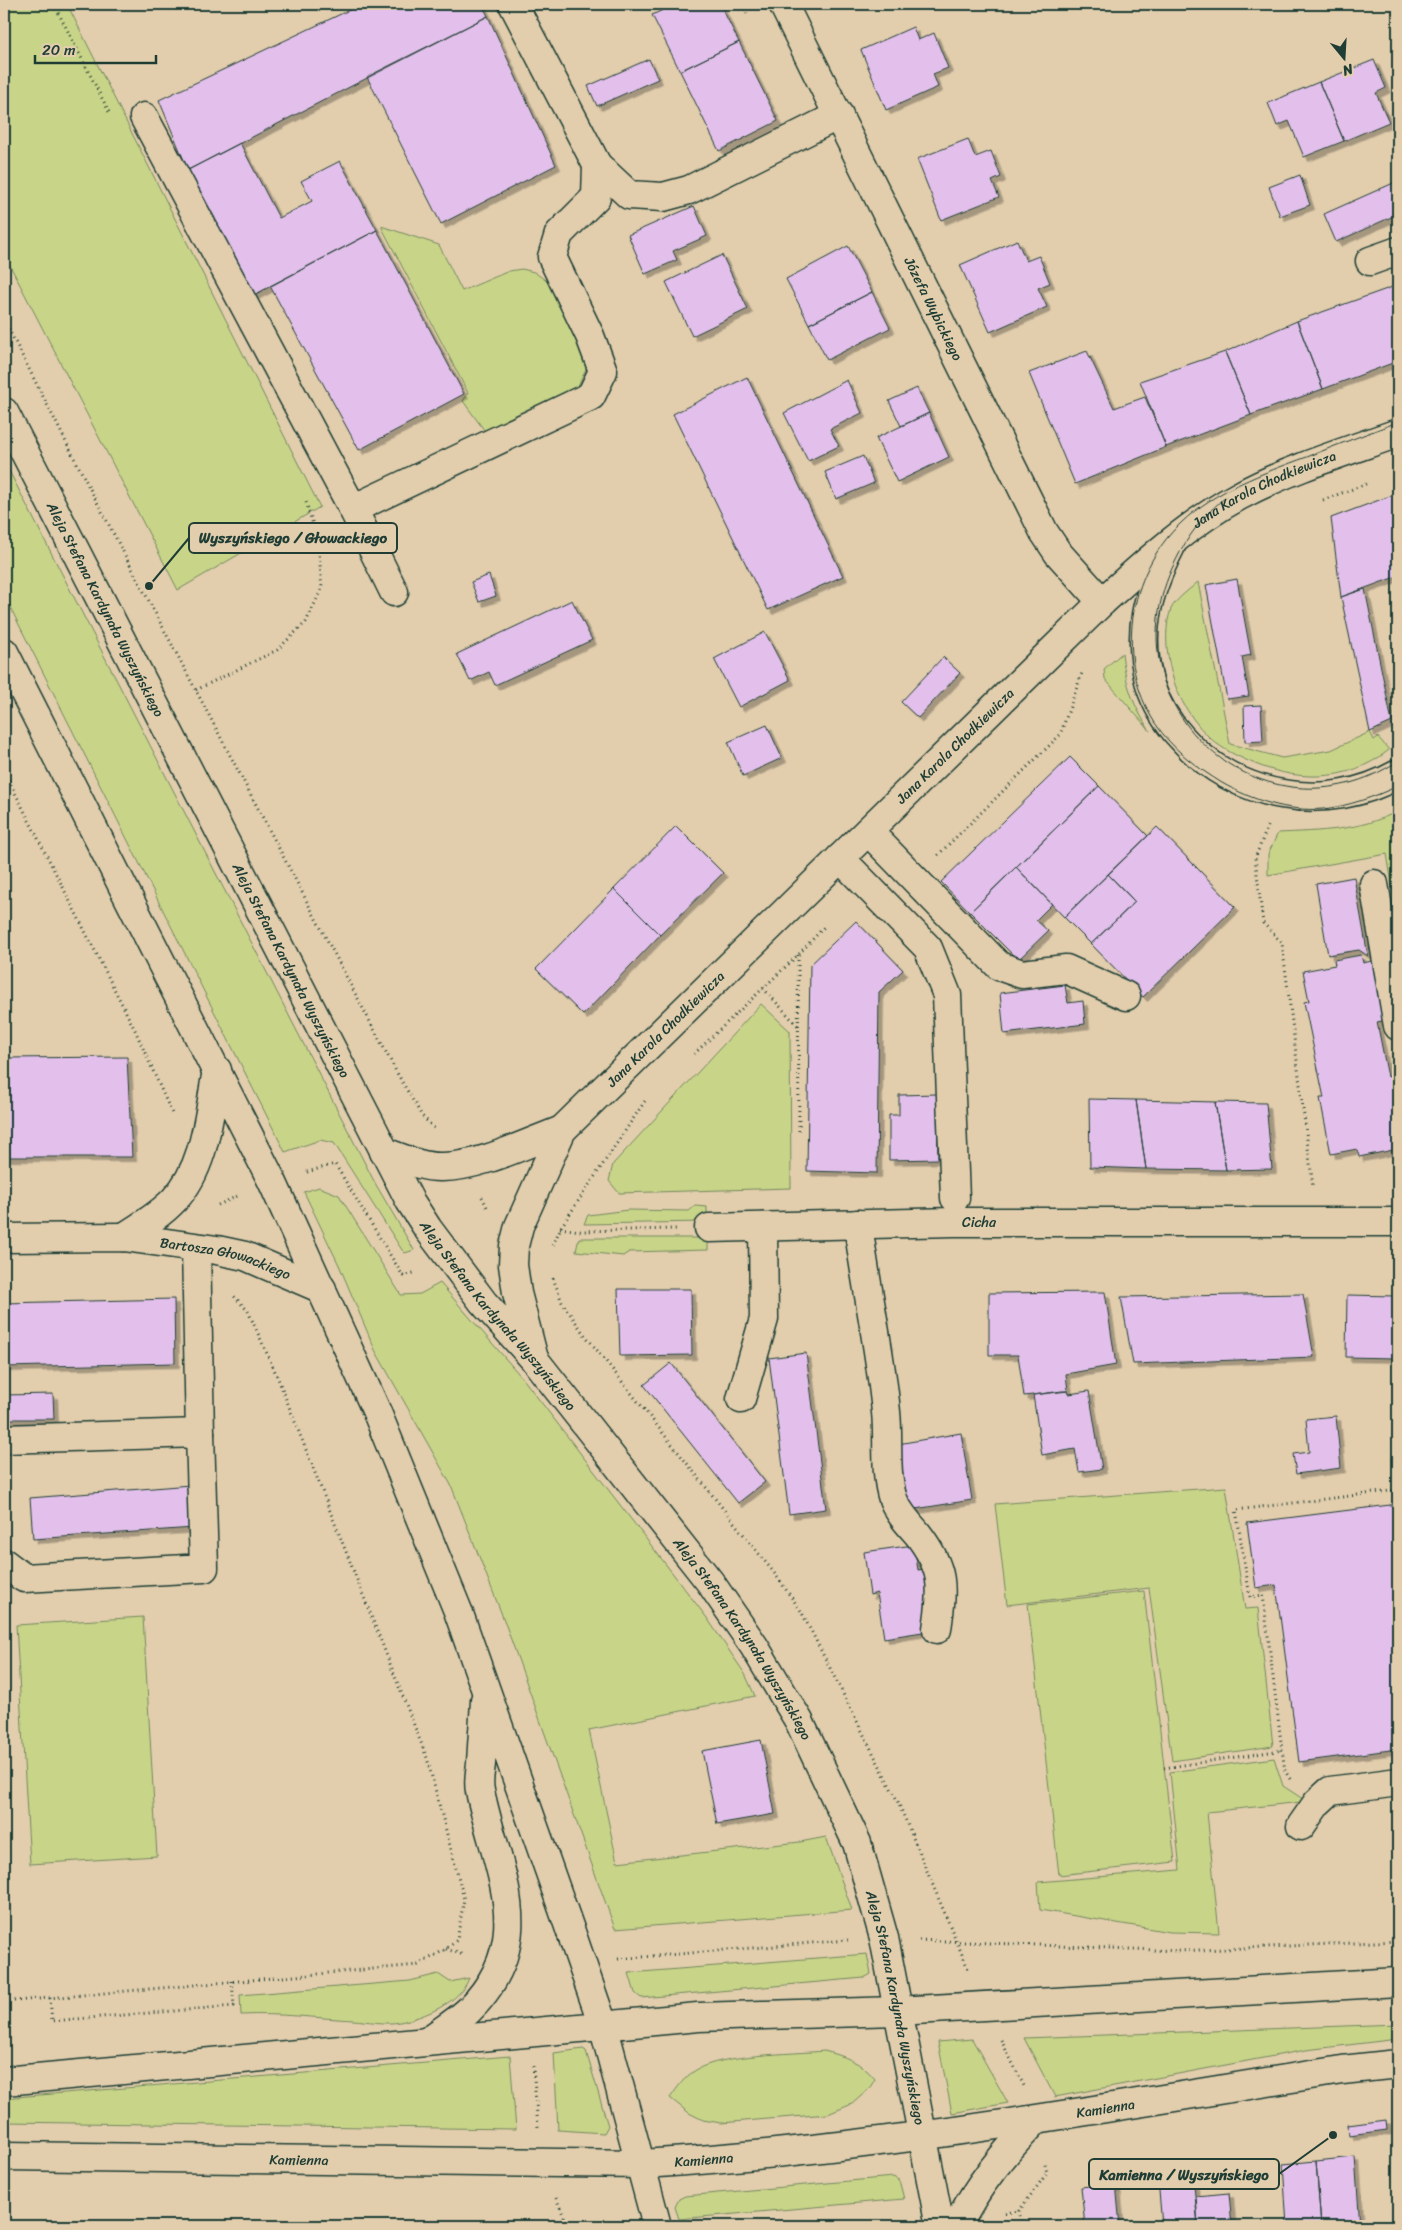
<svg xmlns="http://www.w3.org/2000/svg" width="1402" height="2230" viewBox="0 0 1402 2230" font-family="Sriracha,sans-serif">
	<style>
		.green { fill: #c8d488; stroke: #74885e }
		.building { fill: #e3c0eb; stroke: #1f3d34; filter: url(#shadow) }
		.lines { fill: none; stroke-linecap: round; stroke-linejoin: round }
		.minor-casing { stroke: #1f3d34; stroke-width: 31 }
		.major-casing { stroke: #1f3d34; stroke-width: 31 }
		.path { stroke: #1f3d34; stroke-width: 3; stroke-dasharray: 1 4; stroke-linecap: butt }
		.minor { stroke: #e2cead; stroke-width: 28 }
		.major { stroke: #e2cead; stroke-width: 28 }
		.tram { stroke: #1f3d34; stroke-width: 1 }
		.labels { text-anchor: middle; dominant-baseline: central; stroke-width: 4.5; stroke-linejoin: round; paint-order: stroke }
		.street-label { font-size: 14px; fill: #1f3d34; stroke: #e2cead }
		.leader { fill: none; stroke: #1f3d34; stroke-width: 2 }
		.callout-dot { fill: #1f3d34; stroke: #e2cead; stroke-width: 2 }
		.callout { fill: #e2cead; stroke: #1f3d34; stroke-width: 2 }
		.callout-label { font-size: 15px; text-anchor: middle; font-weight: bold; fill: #1f3d34 }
	</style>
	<defs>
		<filter id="shadow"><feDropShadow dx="4.5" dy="4.5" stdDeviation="0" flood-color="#0004"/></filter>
	</defs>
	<rect width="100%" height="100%" fill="#e2cead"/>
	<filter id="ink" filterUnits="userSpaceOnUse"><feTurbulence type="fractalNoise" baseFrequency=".02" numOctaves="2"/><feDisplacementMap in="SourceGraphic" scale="10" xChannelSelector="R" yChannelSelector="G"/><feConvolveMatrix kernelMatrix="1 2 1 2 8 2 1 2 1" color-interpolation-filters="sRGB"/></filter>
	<g filter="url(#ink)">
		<path class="green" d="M4,4H67L320,507L178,590L4,254Z
			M381,226L439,245L462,291L509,271L522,269L534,272L551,284L584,353L586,369L578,386L567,398L487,434L463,401L468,393Z
			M4,461L375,1183L414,1250L405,1253L402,1250L334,1143L320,1140L285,1152L4,595Z
			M1198,582L1230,744L1282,758L1331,750L1370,732L1374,740L1378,737L1389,750C1347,784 1293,782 1246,760C1233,754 1217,746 1207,735C1187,715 1174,690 1169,662C1166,645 1165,626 1171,609C1175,600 1190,589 1198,582Z
			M1122,653C1125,682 1133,706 1150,731L1105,679L1104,669Z
			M1398,811V921L1387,854L1268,875V854L1278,833C1320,831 1360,831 1398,811Z
			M761,1004L790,1031L791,1188L619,1193L609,1181L613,1164Z
			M319,1187L339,1195L401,1295L420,1294L440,1283L524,1380L707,1618L745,1674L755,1696L589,1730L617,1862L800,1842L826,1837L852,1910L615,1929L504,1620L451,1485L375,1350L339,1265L304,1192Z
			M695,1206L707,1207V1222L584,1224L588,1215L628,1210L689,1211Z
			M579,1238H708V1250L629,1252L623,1256L576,1251Z
			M1226,1487L1245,1609L1258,1608L1273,1746L1172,1761L1149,1588L1007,1605L995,1504Z
			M1144,1591L1175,1862L1059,1875L1028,1604Z
			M143,1617L157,1856L30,1864L16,1625Z
			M1274,1758L1283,1786L1303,1799L1302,1802L1207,1812L1219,1933L1170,1932L1040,1910L1038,1882L1180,1870L1170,1772Z
			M867,1954L871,1974L864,1978L641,1998L635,1993L629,1973Z
			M438,1974L450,1982L469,1978C460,2003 424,2017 400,2022C385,2025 368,2021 353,2020C316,2018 279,2013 241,2015L240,1995L410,1981Z
			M1398,2024V2039L1306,2050L1055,2097L1024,2038Z
			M972,2039L1008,2103L952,2113L938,2042Z
			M583,2049L586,2051L608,2126L604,2133L558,2130L554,2053Z
			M824,2051C845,2056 861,2062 875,2079L869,2089L852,2104L828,2114L721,2123L703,2120L689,2113L670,2098C678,2087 684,2077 696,2070C721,2054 793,2054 824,2051Z
			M510,2056L516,2129L4,2122V2098Z
			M893,2177L899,2180L904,2199L679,2219L675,2207L679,2199L685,2196Z"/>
		<path class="building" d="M362,4H482L488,16L188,170L159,100Z
			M676,4H720L739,42L680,71L652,15Z
			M488,16L556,165L441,224L367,77Z
			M913,27L918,40L934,33L948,68L933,74L938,87L886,110L861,50Z
			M739,42L778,121L719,151L680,71Z
			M649,59L658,79L597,106L588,86Z
			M1374,60L1386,88L1376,93L1389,122L1344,141L1319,82Z
			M1319,82L1344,141L1304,157L1289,121L1277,126L1268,103Z
			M968,139L975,157L991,151L1001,177L992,181L999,197L941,220L917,159Z
			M240,143L279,218L312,201L301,181L340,161L377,230L254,295L188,170Z
			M1300,175L1310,205L1280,216L1269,187Z
			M1398,181V214L1336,242L1324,214Z
			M694,206L707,236L673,251L677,260L645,274L628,235Z
			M377,230L464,394L359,450L270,286Z
			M1017,240L1026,261L1039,256L1050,283L1038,288L1047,307L990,332L960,265Z
			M848,246L872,292L809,324L786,279Z
			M722,255L748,309L692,336L666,282Z
			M1398,285V361L1323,389L1297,321Z
			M872,292L890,328L827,360L809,324Z
			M1297,321L1323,389L1251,415L1225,352Z
			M1087,351L1114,408L1145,397L1166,447L1075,484L1029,373Z
			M1225,352L1251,415L1166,447L1140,381Z
			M747,377L843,576L768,610L673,414Z
			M847,380L862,413L830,429L839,446L808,461L784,413Z
			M917,388L929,413L901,426L889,401Z
			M929,413L949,457L897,482L876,438Z
			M863,456L874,483L836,499L825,472Z
			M1398,493V576L1341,597L1331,518Z
			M489,575L496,596L479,602L471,582Z
			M1237,579L1251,655L1242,657L1249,696L1227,699L1206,585Z
			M1365,589L1392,722L1370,732L1341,597Z
			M572,600L592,640L495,685L489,672L470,681L457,654Z
			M765,632L790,680L739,707L714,659Z
			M943,657L960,673L918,718L901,702Z
			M1261,705L1263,741L1245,742L1244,706Z
			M767,725L782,758L743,776L728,742Z
			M1070,757L1099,786L970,912L941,882Z
			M1099,786L1148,836L1064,917L1016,867Z
			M676,826L723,873L660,935L614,889Z
			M1157,827L1235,907L1143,997L1091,944L1135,902L1108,874Z
			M1016,867L1052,904L1036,920L1048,931L1018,960L970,912Z
			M1108,874L1135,902L1091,944L1064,917Z
			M1354,877L1368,956L1359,950L1328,955L1316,884Z
			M614,889L660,935L583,1015L536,969Z
			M856,921L903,970L879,992L877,1173L807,1171L810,965Z
			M1361,955L1363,963L1376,960L1387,1020L1377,1022L1388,1077L1391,1076L1398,1111V1149L1359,1157L1357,1149L1331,1154L1320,1098H1324L1304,1002L1309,1001L1303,971L1335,965L1334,960Z
			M1065,985L1068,1003L1083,1001L1085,1024L1004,1034L1000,993Z
			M127,1057L132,1157H4V1058Z
			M937,1094L938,1159L889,1160V1115H899V1095Z
			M1089,1099L1136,1100L1146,1169L1090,1167Z
			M1136,1100L1215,1102L1226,1170L1146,1169Z
			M1215,1102L1266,1103L1272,1169L1226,1170Z
			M618,1289H691L692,1355L620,1356Z
			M1105,1292L1116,1365L1066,1374L1068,1391L1024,1396L1018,1355H989V1293Z
			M1303,1294L1314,1357L1133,1364L1121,1297Z
			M1347,1295L1395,1296L1394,1358L1346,1357Z
			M1395,1296H1398V1358H1394Z
			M174,1299L175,1363L4,1367V1303Z
			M806,1353L826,1509L789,1514L769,1358Z
			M671,1363L765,1482L738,1503L644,1385Z
			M4,1384V1395L53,1394L54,1419H4Z
			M1062,1391H1068L1069,1394L1089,1391L1102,1469L1079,1472L1075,1449L1042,1455L1033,1395Z
			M1336,1416L1341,1468L1296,1474L1293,1454L1309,1452L1306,1419Z
			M961,1433L972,1500L909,1510L898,1444Z
			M190,1485L194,1528L33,1539L30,1498Z
			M1398,1504V1749L1299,1762L1276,1585L1256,1588L1247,1523Z
			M914,1545L918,1570L931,1568L936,1601L925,1602L929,1631L884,1638L877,1593L870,1595L864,1552Z
			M761,1740L775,1814L717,1824L702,1751Z
			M1386,2120L1387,2130L1349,2135L1348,2125Z
			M1355,2157L1360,2226H1321L1316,2161Z
			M1316,2161L1321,2226H1287L1283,2164Z
			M1193,2175L1198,2226H1162L1158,2179Z
			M1116,2183L1120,2226H1085L1081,2187Z
			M1229,2193L1232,2226H1198L1196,2196Z"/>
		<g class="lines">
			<g class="minor-casing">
				<g id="minor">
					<path id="s1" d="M783,4L1044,532L1058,553L1102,602"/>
					<path d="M144,117L353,509L394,592"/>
					<path d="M597,165L629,195L663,197L689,190L839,115"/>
					<path d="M1370,261L1398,251"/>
					<path d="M353,509L591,396L603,371L590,336L552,257L559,234L596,197L597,165L513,4"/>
					<path d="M1171,546C1147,593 1136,632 1150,685C1156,704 1168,723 1181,737C1234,799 1327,815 1398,774"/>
					<path d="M868,831L999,966L1022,974L1066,969L1126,996"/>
					<path d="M840,858L928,948L947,995L955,1198"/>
					<path d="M1374,884L1398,1026"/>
					<path d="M384,1152C402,1158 421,1167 440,1167C477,1168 527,1143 562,1130"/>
					<path d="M858,1224C866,1287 880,1349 886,1412C889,1440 884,1472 893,1499C898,1512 908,1523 917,1533C945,1569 943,1586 937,1629"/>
					<path id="s2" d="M709,1228L954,1222H1398"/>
					<path d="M124,1237C141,1226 160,1215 174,1200C206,1167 209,1113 217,1070"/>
					<path id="s3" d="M4,1238L124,1237L217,1250L245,1256L322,1289"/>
					<path id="s4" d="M534,1359L517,1293L513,1265L514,1246L519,1226L562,1130L1102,602C1145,563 1188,524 1239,496C1289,469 1345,452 1398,433"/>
					<path d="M741,1399L764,1319L763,1227"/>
					<path d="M4,1439L200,1433L196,1248"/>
					<path d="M4,1563L24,1578L204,1568L200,1433"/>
					<path d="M1301,1826L1317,1803L1330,1791L1398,1782"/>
				</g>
			</g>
			<g class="major-casing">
				<g id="major">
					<path id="s5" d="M4,412L410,1201L428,1229L483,1302L534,1359L710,1582L754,1646L799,1721L857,1843L884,1938L940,2226"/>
					<path d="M4,652L272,1181L376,1410L458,1611L572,1935L603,2025L657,2226"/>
					<path d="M428,2041C441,2031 456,2022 468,2011C540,1940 497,1873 480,1791C478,1782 480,1772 481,1764C482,1743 484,1721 485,1700"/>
					<path d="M4,2081L698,2017L897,2011L1398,1982"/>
					<path id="s6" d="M4,2156L642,2164C877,2150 1109,2107 1342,2070L1398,2064"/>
					<path d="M957,2226C977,2185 1004,2153 1036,2120"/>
				</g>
			</g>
			<path class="path" d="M54,4L109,112
				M742,4L747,14
				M4,320L88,485L397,1073L422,1116L436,1130
				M1323,500L1366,484
				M196,690L277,650L306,622L322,588L318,541L305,499
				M4,771L135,1030L173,1116
				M1268,826L1255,858L1263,923L1282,943L1313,1187
				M938,855L1060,735L1082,673
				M798,955L799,1131
				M763,988L798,1026
				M694,1054L798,955L824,927
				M307,1172L335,1164L403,1276L417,1272
				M482,1197L488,1209
				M218,1205L240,1195
				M560,1228L580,1231L676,1229
				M553,1245L561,1227L645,1101
				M553,1278L562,1302L581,1330L775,1574L801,1611L898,1802L969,1971
				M1164,1768L1282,1750
				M1290,1779L1285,1771L1282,1750L1263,1595L1250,1597L1236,1510L1398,1490
				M919,1940L1179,1951L1398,1941
				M446,1949L464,1955
				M618,1959L848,1940
				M50,1998L52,2021L234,2006L232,1981
				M4,2002L418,1965L446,1949L457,1940L464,1899L427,1758L277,1376L248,1311L233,1295
				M1001,2040L1024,2086
				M533,2066L538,2127
				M556,2198L568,2226
				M1005,2213L1019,2211
				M877,2226L904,2224
				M1022,2226L1019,2211L1047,2173L1045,2164"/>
			<use href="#minor" class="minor"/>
			<use href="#major" class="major"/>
			<path class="tram" d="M1398,422C1368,433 1337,445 1307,457C1263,473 1215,490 1181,523C1127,574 1115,660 1155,723C1172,749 1196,767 1222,783C1252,800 1288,812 1323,809C1349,806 1374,797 1398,786
				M1226,497C1204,514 1187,537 1175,562C1102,709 1266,849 1398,761"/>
		</g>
	</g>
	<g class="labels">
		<g class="street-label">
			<text stroke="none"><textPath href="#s1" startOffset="340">Józefa Wybickiego</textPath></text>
			<text stroke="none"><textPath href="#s4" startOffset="1196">Jana Karola Chodkiewicza</textPath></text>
			<text stroke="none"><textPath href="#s5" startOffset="222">Aleja Stefana Kardynała Wyszyńskiego</textPath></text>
			<text stroke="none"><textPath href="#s4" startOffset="791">Jana Karola Chodkiewicza</textPath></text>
			<text stroke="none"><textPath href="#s5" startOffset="628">Aleja Stefana Kardynała Wyszyńskiego</textPath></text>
			<text stroke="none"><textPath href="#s4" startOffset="386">Jana Karola Chodkiewicza</textPath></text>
			<text stroke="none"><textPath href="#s2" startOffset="270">Cicha</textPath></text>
			<text stroke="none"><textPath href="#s3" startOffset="224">Bartosza Głowackiego</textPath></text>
			<text stroke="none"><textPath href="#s5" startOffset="1032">Aleja Stefana Kardynała Wyszyńskiego</textPath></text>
			<text stroke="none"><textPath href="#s5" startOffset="1438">Aleja Stefana Kardynała Wyszyńskiego</textPath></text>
			<text stroke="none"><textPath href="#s5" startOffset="1842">Aleja Stefana Kardynała Wyszyńskiego</textPath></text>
			<text stroke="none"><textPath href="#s6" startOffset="1105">Kamienna</textPath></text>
			<text stroke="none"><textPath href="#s6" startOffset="295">Kamienna</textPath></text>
			<text stroke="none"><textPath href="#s6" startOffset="700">Kamienna</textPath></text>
		</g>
	</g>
	<path class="leader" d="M149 586L189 538M1333 2135L1279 2174"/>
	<g class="callout-dot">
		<circle cx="149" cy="586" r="5"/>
		<circle cx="1333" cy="2135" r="5"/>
	</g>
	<g class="callout">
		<rect x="189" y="523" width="208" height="30" rx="5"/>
		<rect x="1089" y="2159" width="190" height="30" rx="5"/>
	</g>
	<g class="callout-label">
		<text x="293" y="543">Wyszyńskiego / Głowackiego</text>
		<text x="1184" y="2180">Kamienna / Wyszyńskiego</text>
	</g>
	<rect width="1402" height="2230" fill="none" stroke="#e2cead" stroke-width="20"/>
	<rect x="10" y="10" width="1382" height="2210" fill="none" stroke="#1f3d34" stroke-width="2" filter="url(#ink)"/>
	<g transform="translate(1344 58) rotate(162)" stroke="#e2cead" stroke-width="4" paint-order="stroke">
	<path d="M0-4L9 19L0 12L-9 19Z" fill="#1f3d34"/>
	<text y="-8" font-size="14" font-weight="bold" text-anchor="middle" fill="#1f3d34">N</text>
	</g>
	<path d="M35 55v8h121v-8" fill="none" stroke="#1f3d34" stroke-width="2.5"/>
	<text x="42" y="55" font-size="15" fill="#1f3d34" stroke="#e2cead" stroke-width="4" paint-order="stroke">20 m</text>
</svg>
